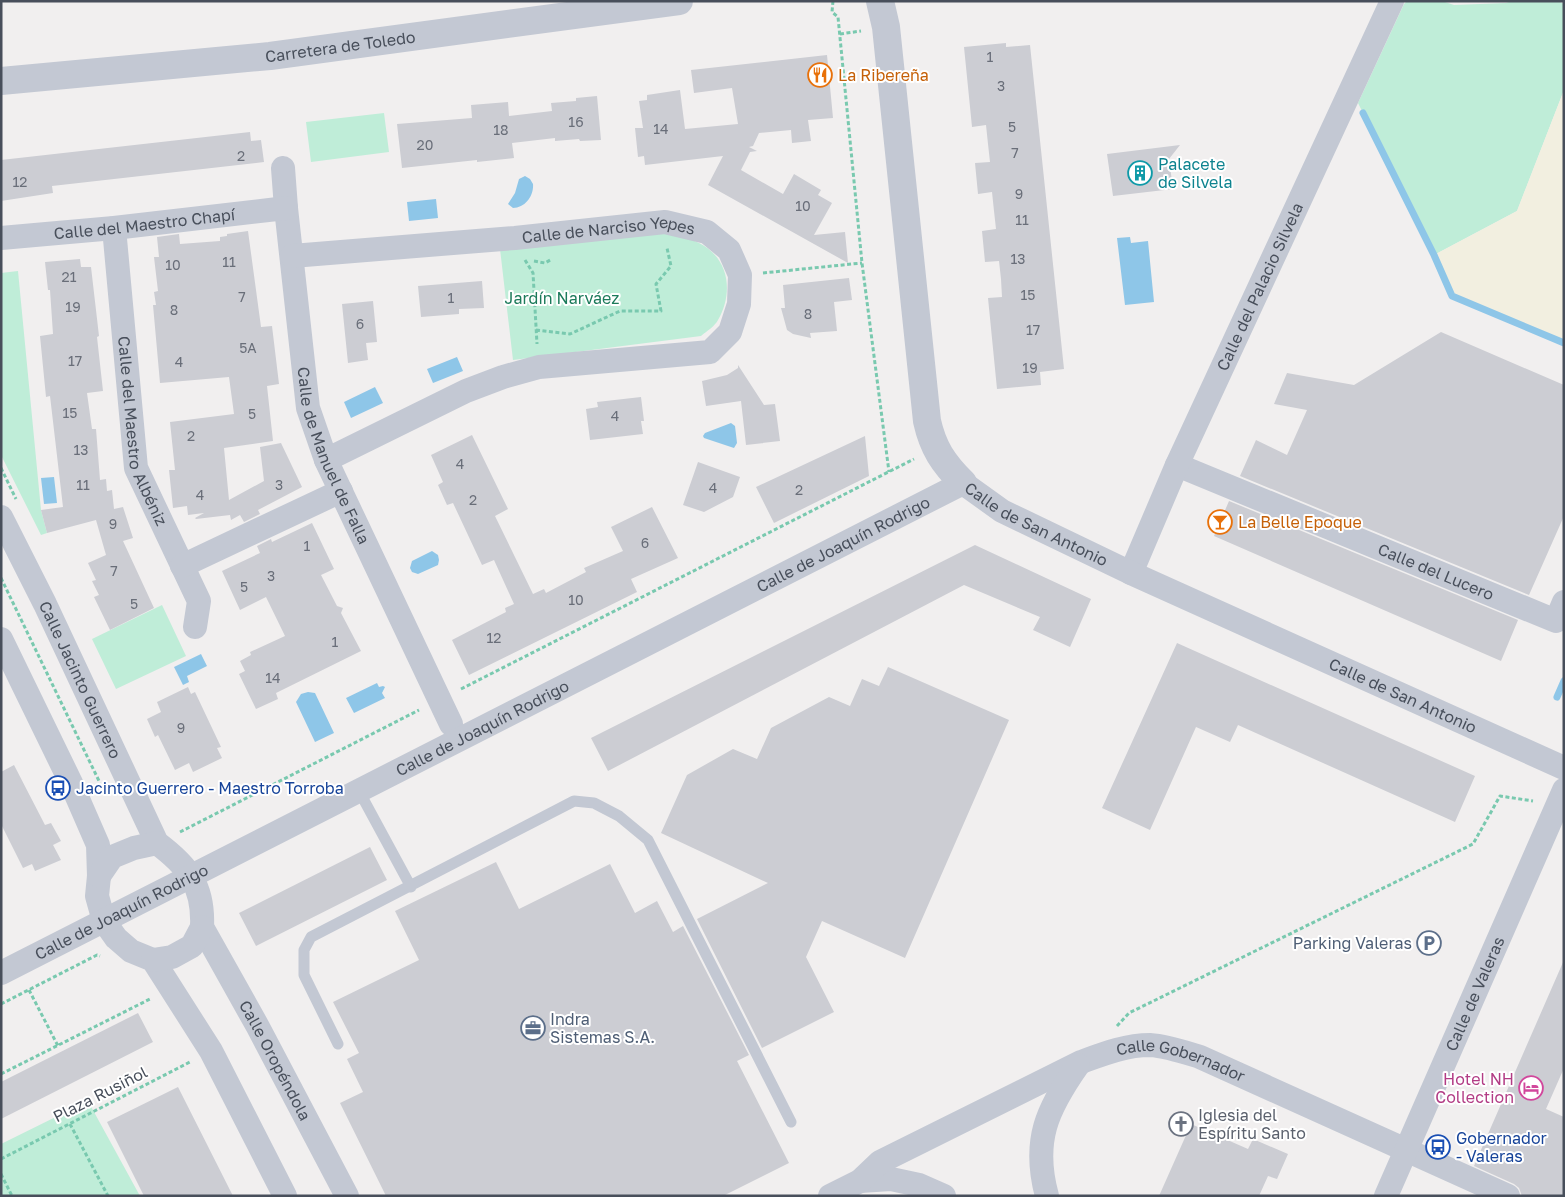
<svg xmlns="http://www.w3.org/2000/svg" width="1565" height="1197" viewBox="0 0 1565 1197" font-family="'Golos Text',sans-serif">
	<style>
		.green { fill: #bfedd8 }
		.sand { fill: #f2efe0 }
		.water { fill: #8ec6e8 }
		.lines { fill: none; stroke-linecap: round; stroke-linejoin: round }
		.stream { stroke: #8ec6e8; stroke-width: 7 }
		.building { fill: #cccdd3 }
		.path { stroke: #79c9af; stroke-width: 3; stroke-dasharray: 4 2.5; stroke-linecap: butt }
		.service { stroke: #c3c8d3; stroke-width: 11 }
		.minor { stroke: #c3c8d3; stroke-width: 24 }
		.tertiary { stroke: #c3c8d3; stroke-width: 28 }
		.labels { text-anchor: middle; dominant-baseline: central; stroke-width: 4; stroke-linejoin: round; paint-order: stroke }
		.number-label { font-size: 14px; fill: #696e79 }
		.street-label { font-size: 16px; fill: #484f5b; stroke: #fff }
		.food-label { font-size: 16px; fill: #c56008; stroke: #fff; text-anchor: start }
		.culture-label { font-size: 16px; fill: #0d838f; stroke: #fff; text-anchor: start }
		.park-label { font-size: 16px; fill: #1b7a5a; stroke: #fff }
		.transit-label { font-size: 16px; fill: #164399; stroke: #fff; text-anchor: start }
		.service-label { font-size: 16px; fill: #4e5e75; stroke: #fff; text-anchor: end }
		.hotel-label { font-size: 16px; fill: #b23c85; stroke: #fff; text-anchor: end }
		.worship-label { font-size: 16px; fill: #5b616d; stroke: #fff; text-anchor: start }
	</style>
	<rect width="100%" height="100%" fill="#f1efef"/>
	<path class="green" d="M1407,1H1442L1454,5L1506,3L1512,1H1558L1564,4V90L1517,211L1434,255L1358,103L1404,4Z
		M384,113L389,152L311,162L306,122Z
		M665,233C676,236 689,238 699,243C729,258 734,292 718,320C715,326 707,331 701,336L513,360L500,249Z
		M18,271L41,510L47,533L41,535L1,455V273Z
		M162,605L186,656L116,689L92,639Z
		M88,1101L140,1196H1V1144Z"/>
	<path class="sand" d="M1564,90V343L1452,296L1434,255L1517,211Z"/>
	<path class="water" d="M525,176L530,179L533,184C534,196 525,208 513,208L508,204L515,193L519,179Z
		M436,199L438,218L409,221L407,202Z
		M1130,237L1131,243L1148,241L1154,302L1125,305L1117,238Z
		M457,357L463,371L433,383L427,369Z
		M375,387L383,403L351,418L344,402Z
		M731,423L735,426L737,443L734,448L704,438L703,436L705,433Z
		M54,477L57,503L44,504L41,478Z
		M432,551L438,555L439,560L438,565L418,574L412,572L410,568L412,561Z
		M201,654L207,666L187,676L189,682L183,685L174,667Z
		M377,683L379,687L383,686L385,687L382,693L385,698L354,713L346,698Z
		M308,692L315,693L334,733L315,742L296,702L301,694Z"/>
	<g class="lines">
		<path class="stream" d="M1363,113L1434,255L1452,296L1564,343
			M1557,697L1564,681"/>
	</g>
	<path class="building" d="M1006,43V47L1030,45L1064,369L1040,372L1041,385L997,389L988,298L1002,297L1001,279L999,261L985,262L982,231L996,229L994,211L992,192L978,194L975,163L990,162L988,144L986,125L972,127L964,47Z
		M827,55L833,118L808,120L811,141L792,143L791,130L759,133L753,146L749,147L757,151L750,152L741,170L783,194L794,174L821,190L818,195L832,203L814,235L845,232L848,263L708,185L723,156L645,165L644,156L638,157L635,128H643L639,101L647,100V95L680,90L685,129L738,124L732,88L694,93L691,70Z
		M597,96L601,140L580,141L579,139L555,141V138L512,143L514,158L477,162V160L402,168L397,124L472,118L471,105L508,102L509,116L552,111L551,103L576,101V98Z
		M250,132L251,141L261,140L264,162L52,186L53,193L1,201V160Z
		M1180,145L1169,159L1173,189L1113,196L1107,154Z
		M248,231L261,327L272,326L279,384L267,386L273,441L224,448L229,500L264,481L260,447L281,443L302,487L258,510L260,514L244,522L240,515L231,520L230,515L196,519L195,518L204,513L188,515L187,506L173,508L169,470H175L170,422L234,414L229,377L160,383L153,305H156L154,292L158,291L154,257H159L157,237L179,234L180,244L220,241V237L227,236V234Z
		M80,259L81,267H91L99,336L97,337L103,391L87,393L92,429H96L100,480L106,479L107,491L112,490L114,509L123,507L133,538L123,541L154,608L110,630L94,597L99,595L92,581L96,580L88,563L106,555L96,520L47,533L41,510L63,507L50,396L46,397L40,336L53,334L50,290H48L45,262Z
		M849,278L852,300L834,302L837,331L810,333L811,338L793,334L787,330L781,308H785L783,285Z
		M482,281L484,308L459,309V314L421,317L418,286Z
		M373,301L377,342L366,343L368,360L348,363L342,304Z
		M1441,332L1564,385V516L1529,595L1240,476L1256,440L1287,455L1307,410L1274,404L1287,373L1354,385Z
		M738,365L764,405L775,404L780,441L746,445L741,401L706,406L702,381L727,375L738,368Z
		M641,397L644,421H641L643,434L590,440L586,409L598,407L597,402Z
		M472,435L508,509L495,516L533,594L544,589L546,593L586,572L584,568L623,551L611,527L652,507L678,558L631,579L637,592L469,675L452,640L506,612L505,608L514,604L494,560L482,565L453,503L447,505L438,485L443,482L431,455Z
		M865,436L869,476L774,523L756,487Z
		M698,462L740,477L733,497L704,512L683,505Z
		M1229,501L1518,620L1501,661L1214,536Z
		M312,523L334,569L321,575L337,606L343,608L341,613L361,651L276,693L278,699L256,709L239,674L245,671L240,661L251,655L250,652L285,636L266,597L240,610L222,571L260,553L257,546L271,539L272,542Z
		M975,545L1091,599L1070,647L1033,630L1040,617L964,585L608,771L591,738Z
		M1177,643L1475,776L1455,822L1238,725L1230,742L1196,727L1150,830L1102,808Z
		M888,667L1009,720L905,958L822,921L806,957L834,1012L762,1048L697,919L768,883L661,833L687,775L733,749L757,759L771,728L829,697L850,706L862,679L879,686Z
		M188,687L191,694L195,692L221,747L217,748L222,758L193,772L189,763L175,770L158,735L155,737L147,719L161,712L157,702Z
		M14,765L45,825L51,823L61,841L53,845L61,860L35,871L32,864L23,868L1,824V772Z
		M370,847L387,880L256,946L239,913Z
		M496,862L519,909L610,864L635,913L657,901L673,932L683,926L749,1055L737,1061L789,1163L723,1196H386L340,1103L363,1092L347,1059L359,1053L333,1002L419,960L395,911Z
		M1564,960V1068L1546,1109L1564,1117V1196H1522L1519,1188L1514,1184L1474,1166Z
		M138,1013L153,1042L1,1119V1082Z
		M178,1087L233,1196H144L107,1122Z
		M1191,1124L1248,1149L1253,1139L1288,1154L1277,1179L1268,1176L1259,1196H1159Z"/>
	<g class="lines">
		<path class="path" d="M833,1L832,12L838,17L862,263L889,472
			M840,34L861,31
			M525,260L533,273L537,344
			M534,261L545,263L552,259
			M763,273L862,263
			M536,330L570,334L620,311H661L656,284L671,266L667,248H666
			M1,468L16,499
			M1,578L100,783
			M461,689L914,459
			M180,832L419,710
			M29,990L58,1046
			M1,1004L97,955L100,956
			M1117,1026L1129,1013L1473,844L1500,796L1533,801
			M1,1074L150,999
			M70,1124L108,1196
			M1,1159L190,1062
			M1,1174L12,1196"/>
		<path class="service" d="M359,791L411,887
			M338,1044L304,975V950L311,937L574,801L594,803L619,816L648,840L791,1122"/>
		<g class="minor">
			<path id="s1" d="M283,168L286,208L308,408L326,460L451,724"/>
			<path id="s2" d="M114,228L136,468L199,601L195,627"/>
			<path id="s3" d="M1,238L114,228L286,208"/>
			<path id="s4" d="M292,256L515,238L665,222L707,232L729,250L740,275L739,304L730,332L710,352L539,367L503,377L466,391L326,460"/>
			<path id="s5" d="M1177,465L1556,621L1564,602"/>
			<path id="s6" d="M1,517L45,604L157,843C188,866 204,886 202,927L258,1027L347,1196"/>
			<path d="M182,566L341,491"/>
			<path id="s7" d="M1131,573L1177,465L1392,1"/>
			<path d="M1,639L71,783L98,845L99,876L97,896L104,921L116,938L131,951L153,960L211,1051L285,1196"/>
			<path d="M99,876L112,857L134,848L157,843"/>
			<path d="M153,960L172,957L192,946L202,927"/>
			<path id="s8" d="M1,973L963,483L1002,511L1131,573L1564,768"/>
			<path d="M860,1181L891,1179L919,1185L944,1196"/>
			<path id="s9" d="M830,1196L860,1181L880,1162L1081,1062C1103,1054 1126,1045 1150,1045C1167,1046 1184,1052 1200,1057L1508,1196"/>
			<path d="M1047,1196C1032,1141 1047,1109 1078,1065"/>
			<path id="s10" d="M1386,1196L1564,790"/>
		</g>
		<g class="tertiary">
			<path d="M880,1L886,27L927,421C933,448 943,463 963,483"/>
			<path id="s11" d="M1,81L270,56L679,1"/>
		</g>
	</g>
	<defs>
		<g id="restaurant-ring" transform="scale(1.25)"><circle r="9.5" fill="#fff" stroke="#e8710a" stroke-width="1.5"/><path d="M-5-6h1v4h1v-4h1v4h1v-4h1v5L-1.5 .5V6h-2V.5L-5-1ZM5-6V6H3V1.5H1.5Q1.5-4 5-6Z" fill="#e8710a"/></g>
		<g id="building-ring" transform="scale(1.25)"><circle r="9.5" fill="#fff" stroke="#0f9aa8" stroke-width="1.5"/><path d="M-4-6H4V6H1V3H-1V6H-4ZM-2.5-4.3h1.7v1.8h-1.7ZM.8-4.3h1.7v1.8H.8ZM-2.5-1h1.7V.8h-1.7ZM.8-1h1.7V.8H.8Z" fill="#0f9aa8"/></g>
		<g id="bar-ring" transform="scale(1.25)"><circle r="9.5" fill="#fff" stroke="#e8710a" stroke-width="1.5"/><path d="M-6-5H6L.8 .8V4.5H3.5V6h-7V4.5H-.8V.8Z" fill="#e8710a"/></g>
		<g id="bus-ring" transform="scale(1.25)"><circle r="9.5" fill="#fff" stroke="#1a4fb4" stroke-width="1.5"/><path d="M-5-6H5V4H4V6H2V4H-2V6H-4V4H-5ZM-3.5-4V0h7V-4ZM-3.5 1.2v1.5H-2V1.2ZM2 1.2v1.5H3.5V1.2Z" fill="#1a4fb4"/></g>
		<g id="parking-ring" transform="scale(1.25)"><circle r="9.5" fill="#fff" stroke="#5c6f8a" stroke-width="1.5"/><path d="M-3.5-5.5H1a3.5 3.5 0 0 1 0 7H-1V5.5H-3.5ZM-1-3.4V-.6H.8a1.4 1.4 0 0 0 0-2.8Z" fill="#5c6f8a"/></g>
		<g id="office-ring" transform="scale(1.25)"><circle r="9.5" fill="#fff" stroke="#5c6f8a" stroke-width="1.5"/><path d="M-6-3h4V-5.5h4V-3h4V5H-6ZM-1-4.5V-3h2v-1.5ZM-6 0V1H6V0Z" fill="#5c6f8a"/></g>
		<g id="hotel-ring" transform="scale(1.25)"><circle r="9.5" fill="#fff" stroke="#d1479c" stroke-width="1.5"/><path d="M-6-4.5h1.5V1H6V5H4.5V3h-9V5H-6ZM-4 0a1.8 1.8 0 1 1 3.6 0ZM.5 0V-2.5h3Q6-2.5 6 0Z" fill="#d1479c"/></g>
		<g id="church-ring" transform="scale(1.25)"><circle r="9.5" fill="#fff" stroke="#6b7280" stroke-width="1.5"/><path d="M-1.2-6h2.4v3.5h3.3v2.4h-3.3V6h-2.4V-.1h-3.3v-2.4h3.3Z" fill="#6b7280"/></g>
	</defs>
	<g fill-rule="evenodd">
		<use href="#restaurant-ring" x="820" y="75"/>
		<use href="#building-ring" x="1140" y="173"/>
		<use href="#bar-ring" x="1220" y="522"/>
		<use href="#bus-ring" x="58" y="788"/>
		<use href="#parking-ring" x="1429" y="943"/>
		<use href="#office-ring" x="533" y="1028"/>
		<use href="#hotel-ring" x="1531" y="1088"/>
		<use href="#church-ring" x="1181" y="1124"/>
		<use href="#bus-ring" x="1438" y="1147"/>
	</g>
	<g class="labels">
		<g class="number-label">
			<text x="990" y="56">1</text>
			<text x="1001" y="85">3</text>
			<text x="576" y="121">16</text>
			<text x="1012" y="126">5</text>
			<text x="661" y="128">14</text>
			<text x="501" y="129">18</text>
			<text x="425" y="144">20</text>
			<text x="1015" y="152">7</text>
			<text x="241" y="155">2</text>
			<text x="20" y="181">12</text>
			<text x="1019" y="193">9</text>
			<text x="803" y="205">10</text>
			<text x="1022" y="219">11</text>
			<text x="1018" y="258">13</text>
			<text x="229" y="261">11</text>
			<text x="173" y="264">10</text>
			<text x="69" y="276">21</text>
			<text x="1028" y="294">15</text>
			<text x="242" y="296">7</text>
			<text x="451" y="297">1</text>
			<text x="73" y="306">19</text>
			<text x="174" y="309">8</text>
			<text x="808" y="313">8</text>
			<text x="360" y="323">6</text>
			<text x="1033" y="329">17</text>
			<text x="248" y="347">5A</text>
			<text x="75" y="360">17</text>
			<text x="179" y="361">4</text>
			<text x="1030" y="367">19</text>
			<text x="70" y="412">15</text>
			<text x="252" y="413">5</text>
			<text x="615" y="415">4</text>
			<text x="191" y="435">2</text>
			<text x="81" y="449">13</text>
			<text x="460" y="463">4</text>
			<text x="83" y="484">11</text>
			<text x="279" y="484">3</text>
			<text x="713" y="487">4</text>
			<text x="799" y="489">2</text>
			<text x="200" y="494">4</text>
			<text x="473" y="499">2</text>
			<text x="113" y="523">9</text>
			<text x="645" y="542">6</text>
			<text x="307" y="545">1</text>
			<text x="114" y="570">7</text>
			<text x="271" y="575">3</text>
			<text x="244" y="586">5</text>
			<text x="576" y="599">10</text>
			<text x="134" y="603">5</text>
			<text x="494" y="637">12</text>
			<text x="335" y="641">1</text>
			<text x="273" y="677">14</text>
			<text x="181" y="727">9</text>
		</g>
		<g class="street-label">
			<text stroke="none"><textPath href="#s11" startOffset="341">Carretera de Toledo</textPath></text>
			<text stroke="none"><textPath href="#s3" startOffset="144">Calle del Maestro Chapí</textPath></text>
			<text stroke="none"><textPath href="#s4" startOffset="318">Calle de Narciso Yepes</textPath></text>
			<text stroke="none"><textPath href="#s7" startOffset="314">Calle del Palacio Silvela</textPath></text>
			<text stroke="none"><textPath href="#s2" startOffset="206">Calle del Maestro Albéniz</textPath></text>
			<text stroke="none"><textPath href="#s1" startOffset="294">Calle de Manuel de Falla</textPath></text>
			<text stroke="none"><textPath href="#s8" startOffset="1164">Calle de San Antonio</textPath></text>
			<text stroke="none"><textPath href="#s8" startOffset="945">Calle de Joaquín Rodrigo</textPath></text>
			<text stroke="none"><textPath href="#s5" startOffset="280">Calle del Lucero</textPath></text>
			<text stroke="none"><textPath href="#s6" startOffset="181">Calle Jacinto Guerrero</textPath></text>
			<text stroke="none"><textPath href="#s8" startOffset="1569">Calle de San Antonio</textPath></text>
			<text stroke="none"><textPath href="#s8" startOffset="540">Calle de Joaquín Rodrigo</textPath></text>
			<text stroke="none"><textPath href="#s8" startOffset="135">Calle de Joaquín Rodrigo</textPath></text>
			<text stroke="none"><textPath href="#s10" startOffset="221">Calle de Valeras</textPath></text>
			<text stroke="none"><textPath href="#s6" startOffset="614">Calle Oropéndola</textPath></text>
			<text stroke="none"><textPath href="#s9" startOffset="390">Calle Gobernador</textPath></text>
			<text transform="translate(100 1094) rotate(-27)">Plaza Rusiñol</text>
		</g>
		<g class="food-label">
			<text x="838" y="75">La Ribereña</text>
			<text x="1238" y="522">La Belle Epoque</text>
		</g>
		<g class="culture-label">
			<text x="1158" y="164">Palacete<tspan x="1158" dy="18">de Silvela</tspan></text>
		</g>
		<g class="park-label">
			<text x="562" y="298">Jardín Narváez</text>
		</g>
		<g class="transit-label">
			<text x="76" y="788">Jacinto Guerrero - Maestro Torroba</text>
			<text x="1456" y="1138">Gobernador<tspan x="1456" dy="18">- Valeras</tspan></text>
		</g>
		<g class="service-label">
			<text x="1412" y="943">Parking Valeras</text>
			<text x="550" y="1019" text-anchor="start">Indra<tspan x="550" dy="18">Sistemas S.A.</tspan></text>
		</g>
		<g class="hotel-label">
			<text x="1514" y="1079">Hotel NH<tspan x="1514" dy="18">Collection</tspan></text>
		</g>
		<g class="worship-label">
			<text x="1198" y="1115">Iglesia del<tspan x="1198" dy="18">Espíritu Santo</tspan></text>
		</g>
	</g>
	<rect width="1565" height="1197" fill="none" stroke="#484f5b" stroke-width="5"/>
</svg>
